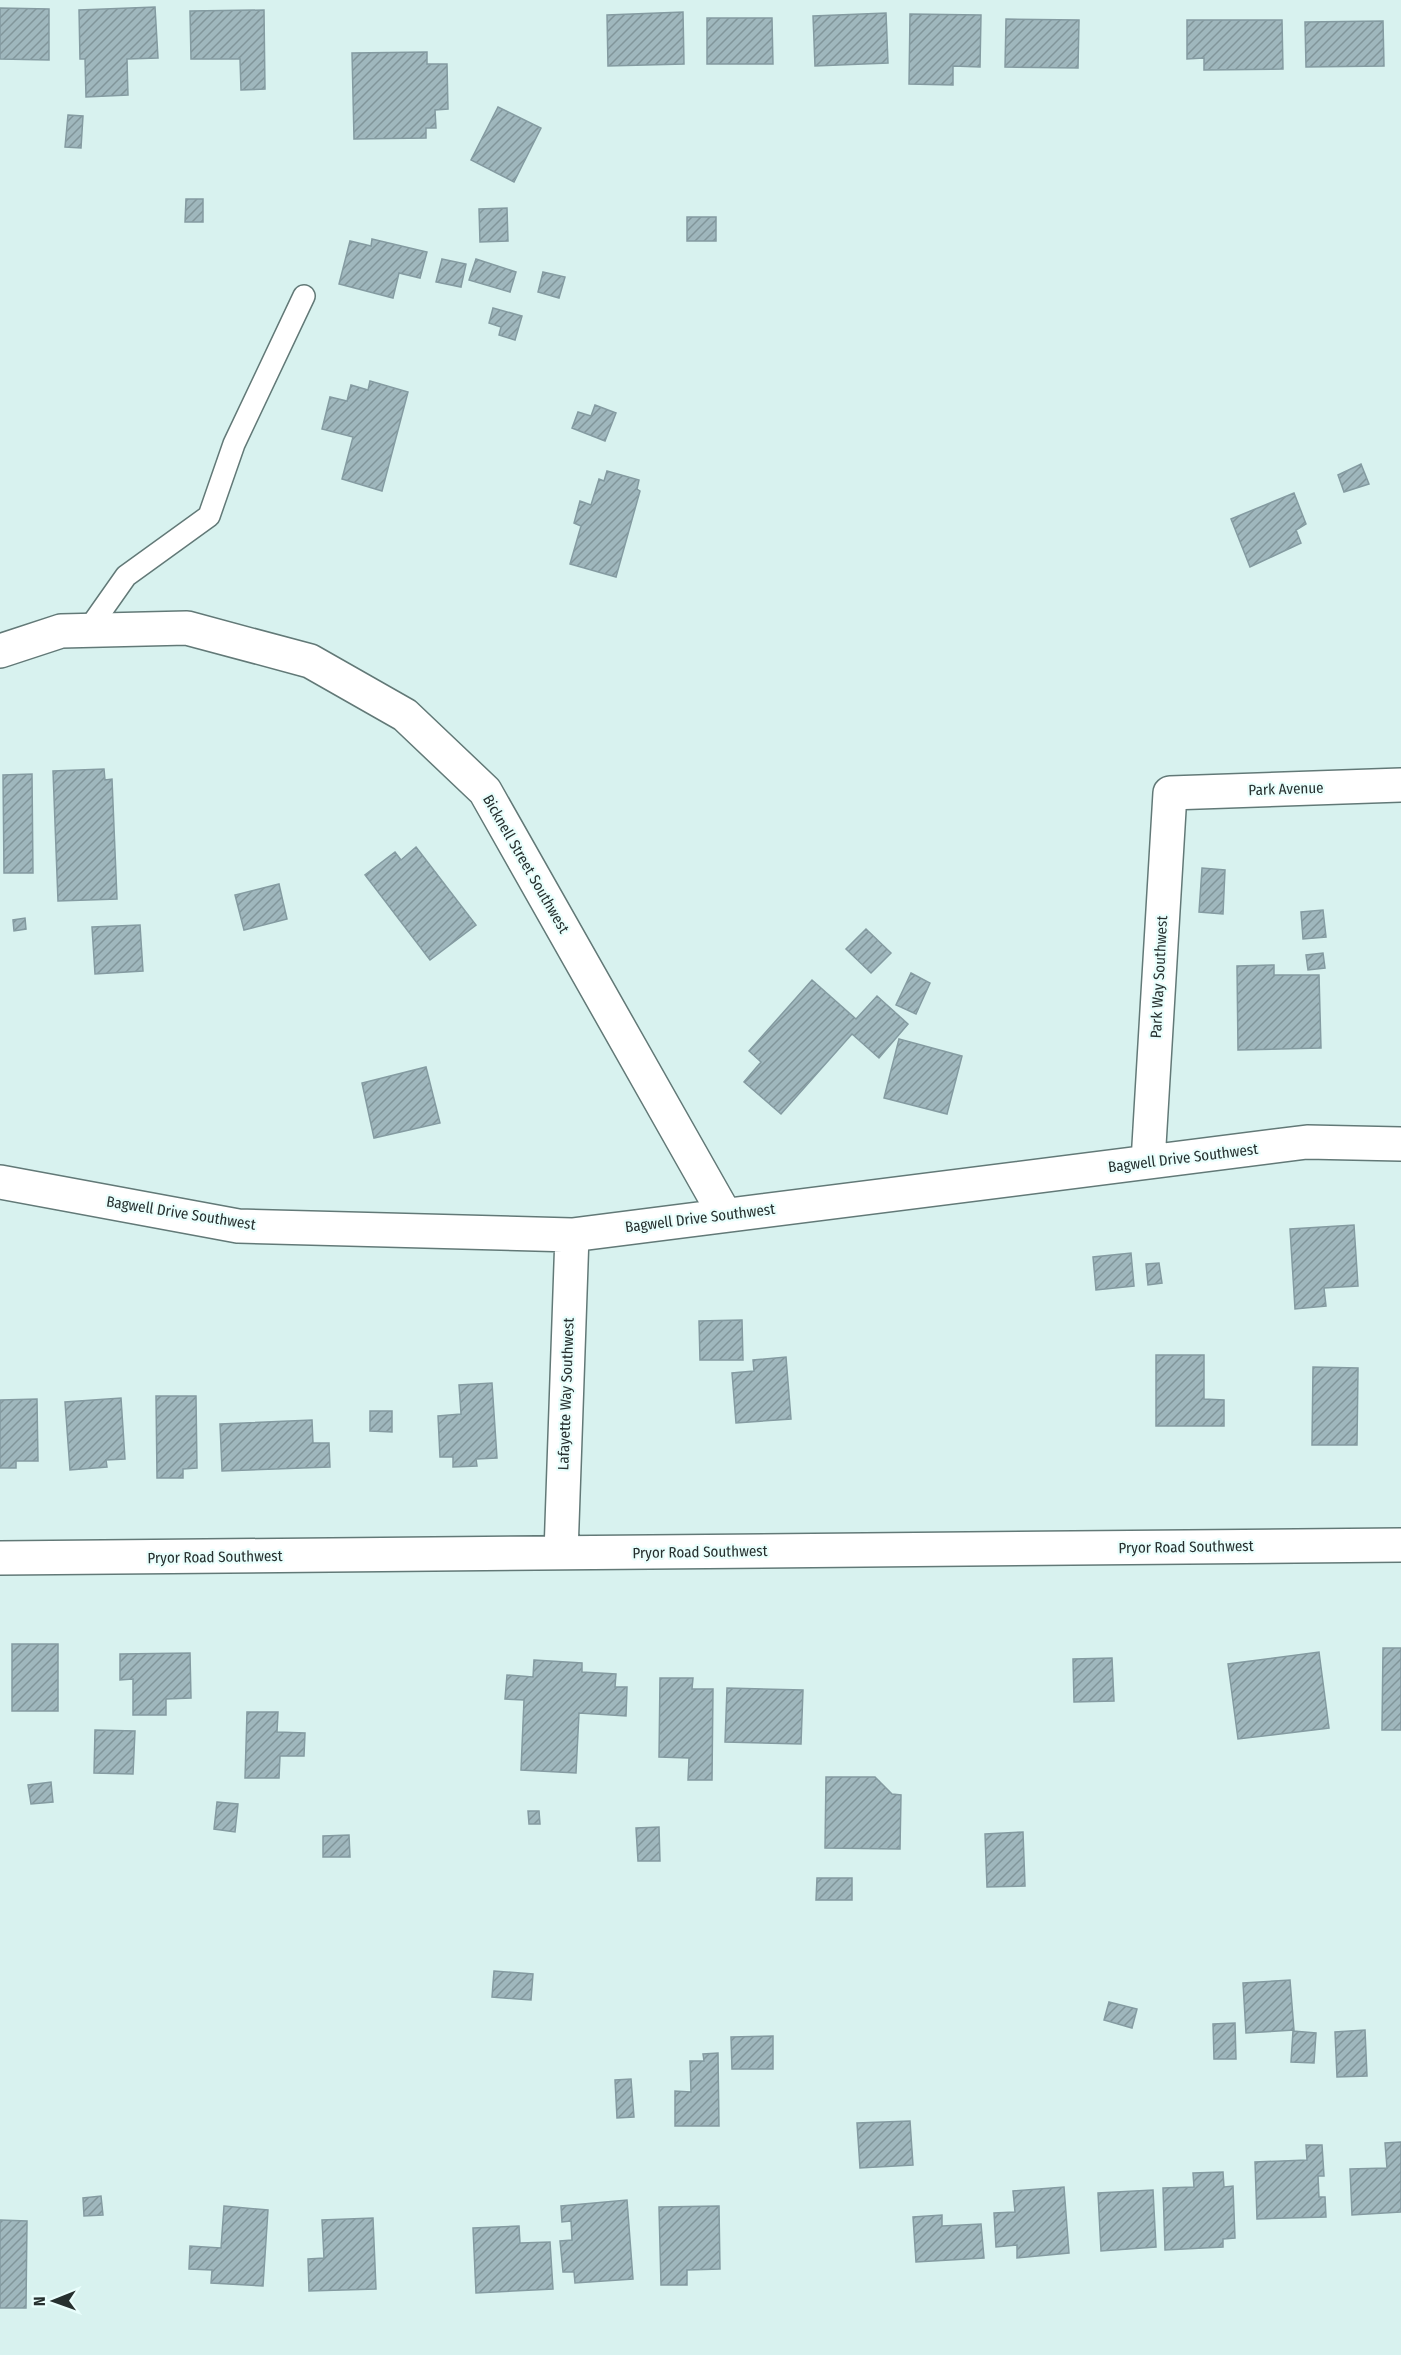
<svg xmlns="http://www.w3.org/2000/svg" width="1401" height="2355" viewBox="0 0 1401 2355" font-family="'Fira Sans Condensed',sans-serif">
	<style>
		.building { fill: url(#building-hatch); stroke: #849ba1; stroke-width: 1.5 }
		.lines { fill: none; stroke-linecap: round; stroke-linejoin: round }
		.service-casing { stroke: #627977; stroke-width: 24 }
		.minor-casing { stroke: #627977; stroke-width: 36 }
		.service { stroke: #fff; stroke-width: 21 }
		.minor { stroke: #fff; stroke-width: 33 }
		.labels { text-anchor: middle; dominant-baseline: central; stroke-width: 4.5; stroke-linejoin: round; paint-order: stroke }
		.street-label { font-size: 15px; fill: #26302f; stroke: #e9fefc }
	</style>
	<defs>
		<pattern id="building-hatch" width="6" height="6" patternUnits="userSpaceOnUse" patternTransform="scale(1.5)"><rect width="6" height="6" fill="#9fb7bd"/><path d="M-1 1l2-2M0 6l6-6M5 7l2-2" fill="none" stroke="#81959a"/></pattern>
	</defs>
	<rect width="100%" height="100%" fill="#d8f2ef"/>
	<path class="building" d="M155,7L158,58L127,59L128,95L86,97L85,59H80L79,10Z
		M0,8L49,9V60L0,59Z
		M264,10L265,89L241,90L240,59H191L190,11Z
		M683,12L684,64L608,66L607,15Z
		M886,13L888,63L815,66L813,16Z
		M910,14L981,15L980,67L953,66V85L909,84Z
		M707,18H772L773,64H707Z
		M1006,19L1079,20L1078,68L1005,67Z
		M1187,20H1282L1283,69L1204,70V58L1187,59Z
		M1383,21L1384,66L1306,67L1305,22Z
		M427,52V64H447L448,109L435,110L436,128H426V138L354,139L352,53Z
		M498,107L541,128L514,182L471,160Z
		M68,115L83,116L81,148L65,147Z
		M186,199H203V222H185Z
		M507,208L508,241L480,242L479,209Z
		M687,217H716V241H687Z
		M372,239L427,252L420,278L399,273L393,298L339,284L350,241L371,246Z
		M442,259L466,264L461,287L436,282Z
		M476,259L516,272L510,292L469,280Z
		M543,272L565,277L559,298L538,292Z
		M493,308L522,316L515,340L499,335L501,327L489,323Z
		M370,381L408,392L382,491L342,479L353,437L322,429L330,397L347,401L351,385L368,390Z
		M595,405L616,413L605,441L572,428L578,412L591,416Z
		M1361,464L1369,484L1344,492L1338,475Z
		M607,471L639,480L637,489L640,491L616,577L570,564L581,526L574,523L580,501L591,505L599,479L604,481Z
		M1294,493L1306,524L1296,530L1301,543L1250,567L1231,519Z
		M104,769L105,780L112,779L117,899L58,901L53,771Z
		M32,774L33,873H4L3,775Z
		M416,847L476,925L430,960L365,875L395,852L401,860Z
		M1202,868L1225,870L1223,914L1199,912Z
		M279,884L287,919L244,930L235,895Z
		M1323,910L1326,937L1303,939L1301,912Z
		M25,918L26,929L14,931L13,920Z
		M140,925L143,971L95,974L92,927Z
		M866,929L891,953L871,973L846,949Z
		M1323,953L1325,968L1308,970L1306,955Z
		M1274,965V975H1319L1321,1048L1238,1050L1237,966Z
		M911,973L930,983L916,1014L896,1005Z
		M812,980L856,1019L877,996L908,1024L879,1058L852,1034L781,1114L744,1082L761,1062L749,1051Z
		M899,1039L962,1056L947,1114L884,1098Z
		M426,1067L440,1123L374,1138L362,1083Z
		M1354,1225L1358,1286L1324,1288L1326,1306L1295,1309L1290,1229Z
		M1131,1253L1134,1286L1096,1290L1093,1257Z
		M1159,1263L1162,1283L1148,1285L1146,1264Z
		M742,1320L743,1360H700L699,1321Z
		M1156,1355H1204V1399L1224,1400V1426H1156Z
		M786,1357L791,1419L736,1423L732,1373L754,1371L753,1360Z
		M1313,1367L1358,1368L1357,1445H1312Z
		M492,1383L497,1458L476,1459L477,1466L453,1467V1457H440L438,1416L461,1414L459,1385Z
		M156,1396H196L197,1468L183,1469V1478H157Z
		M121,1398L125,1459L106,1460L107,1467L70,1470L65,1402Z
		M37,1399L38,1461H16V1468H0V1400Z
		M370,1411H392V1432L370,1431Z
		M312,1420L313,1443H329L330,1467L222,1471L220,1424Z
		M12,1644H58V1711H12Z
		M1383,1648H1401V1730H1382Z
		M1319,1652L1329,1728L1238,1739L1228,1664Z
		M190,1653L191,1698L166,1699V1715H133V1679L120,1680V1654Z
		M1112,1658L1114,1701L1074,1702L1073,1659Z
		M534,1660L582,1663V1672L616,1674L615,1687H627L626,1716L579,1713L576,1773L521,1770L524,1700L505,1699L507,1675L533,1677Z
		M660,1678H693L692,1689H713L712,1780H688L689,1758L659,1757Z
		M727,1688L803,1690L801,1744L725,1742Z
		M247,1712H278L277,1732L305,1733L304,1756H280L279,1778H245Z
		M95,1730L135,1731L133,1774L94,1773Z
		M826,1777H875L892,1794L901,1795L900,1849L825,1848Z
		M51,1782L53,1802L31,1804L28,1785Z
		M217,1802L238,1804L235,1832L214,1829Z
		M528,1811H539L540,1824H529Z
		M659,1827L660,1861H638L636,1828Z
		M1023,1832L1025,1886L987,1887L985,1834Z
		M349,1835L350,1857H323V1836Z
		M817,1878H852V1900H816Z
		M494,1971L533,1974L531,2000L492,1997Z
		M1290,1980L1294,2030L1246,2033L1243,1983Z
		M1109,2002L1137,2009L1132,2028L1104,2020Z
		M1235,2023L1236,2059H1214L1213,2024Z
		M1365,2030L1367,2076L1337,2077L1335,2032Z
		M1293,2031L1316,2033L1314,2063L1291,2062Z
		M773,2036V2069H732L731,2037Z
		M718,2053L719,2126H675V2091L691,2092L690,2061H704L703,2054Z
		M631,2079L634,2117L617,2118L615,2080Z
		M910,2121L913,2165L860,2168L857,2123Z
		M1401,2142V2212L1352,2215L1350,2169L1387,2168L1385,2143Z
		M1306,2145H1322L1324,2176H1318L1319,2197H1325L1326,2217L1257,2219L1255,2162L1307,2160Z
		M1223,2172L1224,2187L1233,2186L1235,2238L1223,2239V2247L1165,2250L1163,2188L1194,2187L1193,2173Z
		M1064,2187L1069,2253L1017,2258V2245L996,2247L994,2213L1015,2212L1013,2191Z
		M1153,2190L1156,2247L1101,2251L1098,2193Z
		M101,2196L103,2215L84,2216L83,2198Z
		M627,2200L633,2279L575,2283L574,2272H563L560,2241L572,2240L571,2221L562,2222L561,2206Z
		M224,2206L268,2210L263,2286L211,2283L212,2270L189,2269L190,2246L221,2248Z
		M719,2206L720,2269L687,2270V2285H661L659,2207Z
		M942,2215V2226L981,2224L984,2258L916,2262L913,2217Z
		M373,2218L376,2289L309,2291L308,2259L324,2258L322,2220Z
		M0,2220L27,2221L26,2308H0Z
		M519,2226L520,2243L550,2242L553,2289L476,2293L473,2228Z"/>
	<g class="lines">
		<g class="service-casing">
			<path id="service" d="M88,630L126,576L209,516L234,444L304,296"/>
		</g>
		<g class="minor-casing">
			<path id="minor" d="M0,651L61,631L187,628L310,661L405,715L485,791L725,1215
				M1148,1162L1170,793L1401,785
				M0,1182L238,1226L572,1235L1307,1142L1401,1144
				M561,1553L572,1235
				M0,1558L1401,1545"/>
		</g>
		<use href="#service" class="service"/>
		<use href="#minor" class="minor"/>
	</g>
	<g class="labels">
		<g class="street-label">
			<text transform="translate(1286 789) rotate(-2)">Park Avenue</text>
			<text transform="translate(526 864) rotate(60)">Bicknell Street Southwest</text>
			<text transform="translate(1159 977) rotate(-87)">Park Way Southwest</text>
			<text transform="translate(1183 1158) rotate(-7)">Bagwell Drive Southwest</text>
			<text transform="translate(181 1213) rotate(9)">Bagwell Drive Southwest</text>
			<text transform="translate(700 1218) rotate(-7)">Bagwell Drive Southwest</text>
			<text transform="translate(566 1394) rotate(-88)">Lafayette Way Southwest</text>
			<text transform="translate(1186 1547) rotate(-1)">Pryor Road Southwest</text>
			<text transform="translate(700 1552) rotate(-1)">Pryor Road Southwest</text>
			<text transform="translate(215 1557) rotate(-1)">Pryor Road Southwest</text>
		</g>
	</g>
	<g transform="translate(54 2301) rotate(269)" stroke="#e9fefc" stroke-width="4.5" paint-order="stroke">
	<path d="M0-4.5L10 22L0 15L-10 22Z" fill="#26302f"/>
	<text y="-9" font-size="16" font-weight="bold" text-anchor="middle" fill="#26302f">N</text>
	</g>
</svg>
